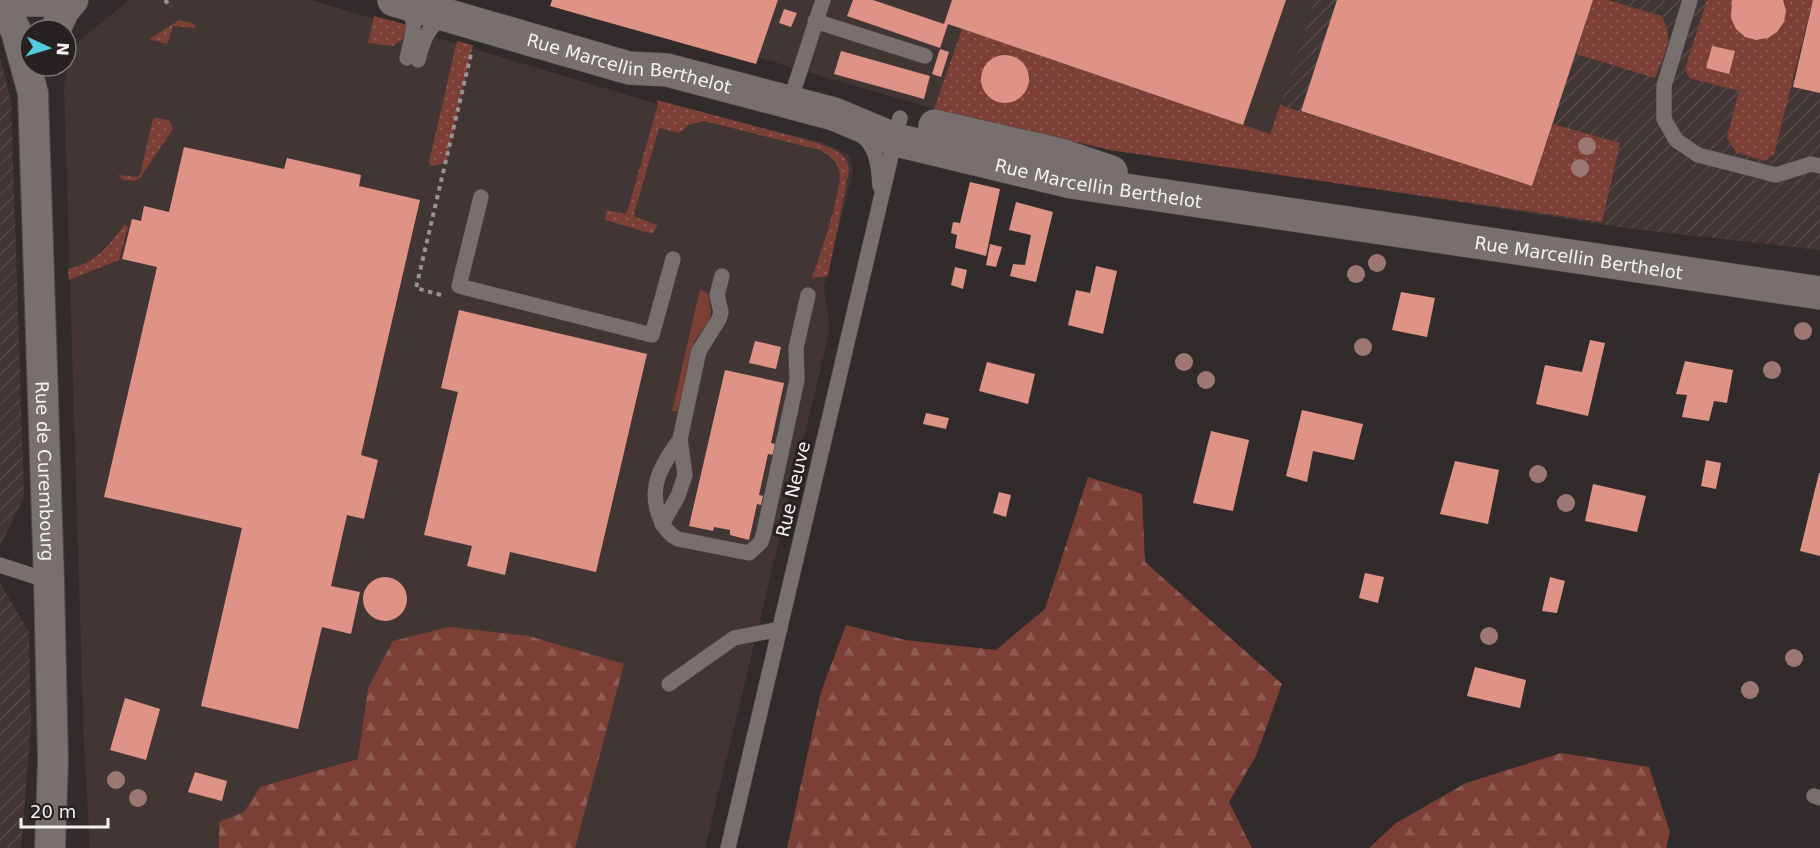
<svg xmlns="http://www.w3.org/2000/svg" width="1820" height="848" viewBox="0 0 1820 848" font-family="'DejaVu Sans',sans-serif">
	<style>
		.built { fill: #423634 }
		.industrial { fill: url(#industrial-furrows) }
		.grass { fill: url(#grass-dots) }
		.forest { fill: url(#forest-firs) }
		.green { fill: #7b3f36 }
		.building { fill: #df9286 }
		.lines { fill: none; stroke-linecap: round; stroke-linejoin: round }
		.lane-casing { stroke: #4e4948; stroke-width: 16 }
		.street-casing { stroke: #4e4948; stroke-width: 32 }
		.secondary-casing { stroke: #4e4948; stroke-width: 34 }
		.path { stroke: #979392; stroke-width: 4; stroke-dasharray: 4.5 4.5; stroke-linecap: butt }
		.lane { stroke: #77706f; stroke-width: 15 }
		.street { stroke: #77706f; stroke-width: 30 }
		.secondary { stroke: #77706f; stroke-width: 33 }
		.tree { fill: #9d7872 }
		.labels { text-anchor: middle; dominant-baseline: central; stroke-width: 6; stroke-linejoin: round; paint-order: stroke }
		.street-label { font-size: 18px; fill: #f5f2f1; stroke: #272221 }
	</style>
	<defs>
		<pattern id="industrial-furrows" width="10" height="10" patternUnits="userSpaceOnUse" patternTransform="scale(1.5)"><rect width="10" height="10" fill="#423634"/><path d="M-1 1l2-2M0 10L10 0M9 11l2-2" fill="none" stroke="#554a48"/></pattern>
		<pattern id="grass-dots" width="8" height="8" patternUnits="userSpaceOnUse" patternTransform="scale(1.5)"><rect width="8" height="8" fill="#7b3f36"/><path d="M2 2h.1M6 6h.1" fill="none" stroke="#8e5b54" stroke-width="1.8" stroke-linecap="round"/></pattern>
		<pattern id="forest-firs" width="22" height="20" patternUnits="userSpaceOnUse" patternTransform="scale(1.5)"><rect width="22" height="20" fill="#7b3f36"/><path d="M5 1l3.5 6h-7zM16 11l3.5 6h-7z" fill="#8e5b54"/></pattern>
	</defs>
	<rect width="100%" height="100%" fill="#312c2b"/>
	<path class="built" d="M129,0H311L654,103L822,142L849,155L853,171L824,287L830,329L705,848H90L84,746L64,85L69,65L79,41Z
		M563,0H1315L1258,171L1110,150L934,109Z"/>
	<path class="industrial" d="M1315,0H1820V250L1625,228L1258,171Z
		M0,58L11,100L24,497L0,546Z
		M0,583L29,632L31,726L21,848H0Z"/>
	<path class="grass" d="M1593,0H1608L1661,16C1676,39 1664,54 1655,78L1576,54Z
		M1707,0H1813L1774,154L1764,161L1736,152L1727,138L1739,91L1689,78L1685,69Z
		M374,16L404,24L406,26L403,39L393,46L368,43Z
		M180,20L194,24L195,28L173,26L167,44L149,39Z
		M962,29L1270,134L1280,105L1532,186L1553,124L1620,143L1602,222L1110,150L934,109Z
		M457,41L473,45L471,53L446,163L431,166L429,162Z
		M657,100L818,143C832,149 847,152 849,170L828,276L812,278C819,257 844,188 839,170C837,161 828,154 820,150L704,121L688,125L679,133L659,128L634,213L635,217L657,225L653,234L605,220L607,210L625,214L627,212L658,105Z
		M157,118L169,120L173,129L140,178L135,181L123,180L118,175L137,177L140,175L153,119Z
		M125,224L128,227L119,260L69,280L68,269C97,263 108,246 125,224Z"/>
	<path class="forest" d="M1088,477L1142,494L1145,562L1282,684L1256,756L1229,802L1252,848H787L821,692L846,625L905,640L996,650L1045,609Z
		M449,627L529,636L624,664L575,848H219V822L244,812L260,787L358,759L368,688L393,641Z
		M1561,753L1649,767L1670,832L1666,848H1369L1396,823L1466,783Z"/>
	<path class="green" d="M700,289L708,294L711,311L709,321L695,340L678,411H672Z"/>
	<path class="building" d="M552,0H778L756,64L550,6Z
		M853,0H873L944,24L952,0H1286L1243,125L948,24L940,48L847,16Z
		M1337,0H1593L1532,186L1301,111Z
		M1732,0H1783L1786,11L1784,22L1777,32L1768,38L1756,40L1745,37L1736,29L1731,18Z
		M1813,0H1820V93L1793,87Z
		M784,9L797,13L791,27L779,23Z
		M1712,46L1735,51L1729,74L1706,68Z
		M940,49L949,52L941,77L932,74Z
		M841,51L930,76L924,99L834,74Z
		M981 79a24 24 0 1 1 48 0a24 24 0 1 1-48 0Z
		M184,147L284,169L287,158L361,175L359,186L420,200L361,455L378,460L364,519L347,515L331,586L360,592L351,634L322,627L298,729L201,706L242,528L104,497L157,267L122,259L132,219L141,221L144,206L169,212Z
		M970,182L1000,189L986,256L955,248L957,235L951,233L953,222L960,223Z
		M1016,202L1053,212L1036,282L1010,276L1013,264L1025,265L1031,235L1009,230Z
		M990,244L1002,247L996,267L986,265Z
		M1096,266L1117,271L1103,334L1068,325L1076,290L1090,293Z
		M955,267L967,270L963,289L951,285Z
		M1401,292L1435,298L1427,337L1392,330Z
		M459,310L647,354L596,572L510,552L505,575L467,566L472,546L424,535L458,392L441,388Z
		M1590,340L1605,343L1588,416L1536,404L1545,365L1582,372Z
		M755,341L781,347L776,369L749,363Z
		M1685,361L1733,370L1727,403L1714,401L1709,421L1682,417L1687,395L1676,394Z
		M987,362L1035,374L1028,404L979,391Z
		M725,370L784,383L771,443L775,444L773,455L768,454L759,495L763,496L761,505L757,504L749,540L730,535V530L714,527L713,531L689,526Z
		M1302,410L1363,424L1354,460L1313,451L1307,482L1286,476Z
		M926,413L949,418L946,429L923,424Z
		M1211,431L1249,440L1233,511L1193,503Z
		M1706,460L1721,463L1716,489L1701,486Z
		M1455,461L1499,470L1488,524L1440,514Z
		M1819,473H1820V556L1800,551Z
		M1593,484L1646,496L1637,532L1585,521Z
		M999,492L1011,495L1006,517L993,513Z
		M1365,573L1384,577L1378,603L1359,598Z
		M1550,577L1565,581L1557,613L1542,611Z
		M363 599a22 22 0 1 1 44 0a22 22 0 1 1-44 0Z
		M1475,667L1526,680L1520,708L1467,696Z
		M125,698L160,709L146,760L110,750Z
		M195,772L227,781L222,801L188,792Z"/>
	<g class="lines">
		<g class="lane-casing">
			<path id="lane" d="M1690,0L1664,86V119L1676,140L1698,155L1776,175L1811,164L1820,166
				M815,21L925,56
				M407,58C411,40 419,22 407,6
				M418,60C423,41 427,27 445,16
				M793,92L823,0
				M859,134C877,144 879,167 880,186
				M481,197L459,286L652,335L673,259
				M680,439C662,465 647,486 660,518C664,528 669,535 678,539L749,553L761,542L764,532L797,380L796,348L808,295
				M662,524L678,496L685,475L680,439L699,351L719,319L721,312L717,295L722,276
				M0,565L49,581
				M669,684L734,638L780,629
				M1814,796L1820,798
				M728,848L900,118"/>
		</g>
		<g class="street-casing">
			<g id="street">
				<path id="s1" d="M1,0L16,31L33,93L49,581L53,760L50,848"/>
				<path d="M55,30L64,11L73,0"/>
			</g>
		</g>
		<g class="secondary-casing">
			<g id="secondary">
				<path d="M17,0H48"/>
				<path id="s2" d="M394,0L629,68L667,70L834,114L896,140L1071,182L1820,293"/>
				<path d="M935,126L1061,155L1111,172"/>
			</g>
		</g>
		<path class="path" d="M165,0L171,7
			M441,295L416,288L471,54"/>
		<use href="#lane" class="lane"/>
		<use href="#street" class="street"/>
		<use href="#secondary" class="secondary"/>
	</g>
	<g class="tree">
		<circle cx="1587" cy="146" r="9"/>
		<circle cx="1580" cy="168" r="9"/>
		<circle cx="1377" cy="263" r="9"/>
		<circle cx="1356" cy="274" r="9"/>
		<circle cx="1803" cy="331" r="9"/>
		<circle cx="1363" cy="347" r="9"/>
		<circle cx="1184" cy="362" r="9"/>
		<circle cx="1772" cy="370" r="9"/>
		<circle cx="1206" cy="380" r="9"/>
		<circle cx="1538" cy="474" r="9"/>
		<circle cx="1566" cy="503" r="9"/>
		<circle cx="1489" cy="636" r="9"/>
		<circle cx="1794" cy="658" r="9"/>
		<circle cx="1750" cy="690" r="9"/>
		<circle cx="116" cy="780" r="9"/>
		<circle cx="138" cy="798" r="9"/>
	</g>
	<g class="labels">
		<g class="street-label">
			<text stroke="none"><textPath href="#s2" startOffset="244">Rue Marcellin Berthelot</textPath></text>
			<text stroke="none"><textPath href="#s2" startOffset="730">Rue Marcellin Berthelot</textPath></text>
			<text stroke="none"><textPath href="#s2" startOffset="1216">Rue Marcellin Berthelot</textPath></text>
			<text stroke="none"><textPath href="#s1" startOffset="477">Rue de Curembourg</textPath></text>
			<text transform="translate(793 489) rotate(-77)">Rue Neuve</text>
		</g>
	</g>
	<g transform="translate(48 48) rotate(94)"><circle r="28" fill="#272221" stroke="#797574" stroke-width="1.5"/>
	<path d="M0-4.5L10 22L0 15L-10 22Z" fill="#54cadd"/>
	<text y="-9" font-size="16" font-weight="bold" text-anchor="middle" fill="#f5f2f1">N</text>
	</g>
	<path d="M21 818v9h87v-9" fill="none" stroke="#f5f2f1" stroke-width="3"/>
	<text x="30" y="818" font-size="18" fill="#f5f2f1" stroke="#272221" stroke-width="4.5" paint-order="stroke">20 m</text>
</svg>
